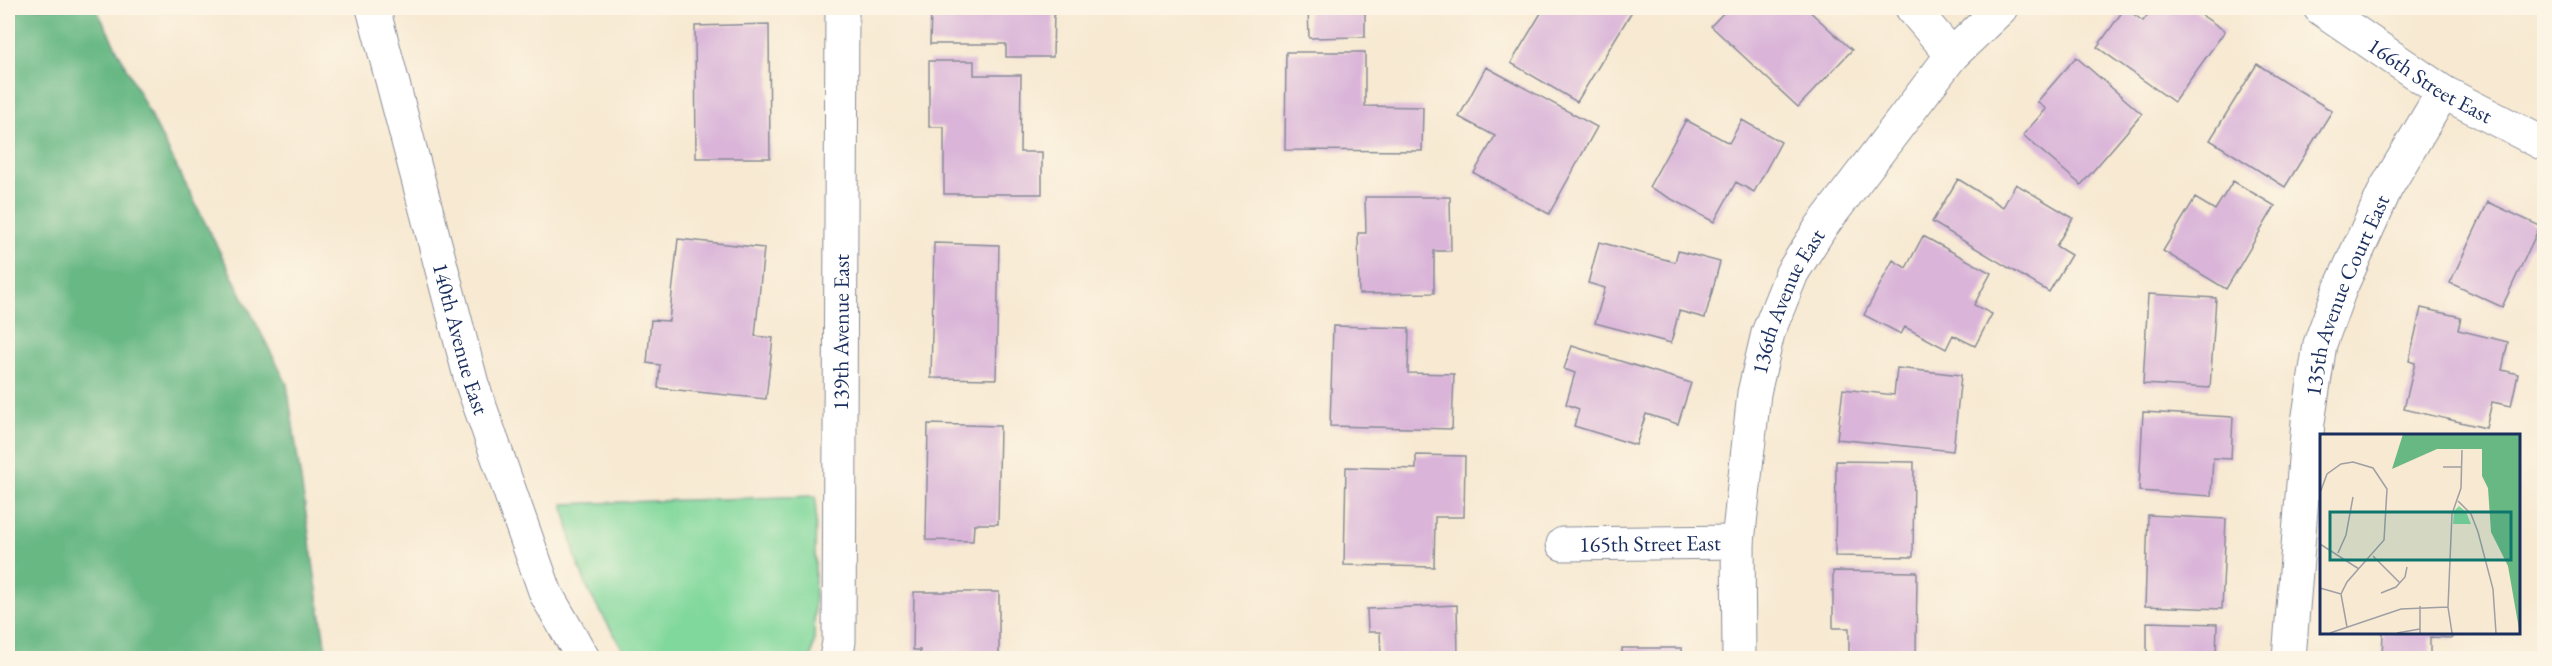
<svg xmlns="http://www.w3.org/2000/svg" width="2552" height="666" viewBox="0 0 2552 666" font-family="'EB Garamond',serif">
	<style>
		.green { fill: #81d89c; stroke: #4e847d; stroke-width: 1.5 }
		.forest { fill: #68b884; stroke: #427471; stroke-width: 1.5 }
		.building { fill: #dab5d9 }
		.lines { fill: none; stroke-linecap: round; stroke-linejoin: round }
		.minor-casing { stroke: #898c98; stroke-width: 35 }
		.minor { stroke: #fff; stroke-width: 33 }
		.labels { text-anchor: middle; dominant-baseline: central; stroke-width: 4.5; stroke-linejoin: round; paint-order: stroke }
		.street-label { font-size: 22px; fill: #1b2f5e; stroke: #fcf5e5 }
		.inset-road { fill: none; stroke: #9f9fa4; stroke-width: 1.5 }
		.view { fill: #0f766e; fill-opacity: 0.15; stroke: #0f766e; stroke-width: 3 }
		.inset-edge { fill: none; stroke: #1b2f5e; stroke-width: 3 }
	</style>
	<rect width="100%" height="100%" fill="#fcf5e5"/>
	<filter id="ink" filterUnits="userSpaceOnUse"><feTurbulence type="fractalNoise" baseFrequency=".0167" numOctaves="2"/><feDisplacementMap in="SourceGraphic" scale="12" xChannelSelector="R" yChannelSelector="G"/><feConvolveMatrix kernelMatrix="1 2 1 2 8 2 1 2 1" color-interpolation-filters="sRGB"/></filter>
	<filter id="wash" filterUnits="userSpaceOnUse"><feTurbulence type="fractalNoise" baseFrequency=".008" numOctaves="4" result="noise"/><feDisplacementMap in="SourceGraphic" scale="24" xChannelSelector="R" yChannelSelector="G"/><feGaussianBlur stdDeviation="1.35" result="paint"/><feColorMatrix in="noise" values="0 0 0 0 0 0 0 0 0 0 0 0 0 0 0 0 0 1.4 0 .05"/><feComposite in="paint" operator="in"/></filter>
	<g filter="url(#wash)">
		<rect width="100%" height="100%" fill="#f7e9d2"/>
		<path class="green" d="M816,496L814,641L811,658H628L590,594L576,559L563,504Z"/>
		<path class="forest" d="M8,8H96L287,384L327,658H8Z"/>
		<g id="blocks">
			<path class="building" d="M931,8H1024V11H1054L1053,57H1006V44H930Z
				M1308,8H1365V37L1309,38Z
				M1544,8H1634L1577,102L1511,63Z
				M1728,8H1806L1852,50L1798,107L1711,26Z
				M2125,8L2143,21L2153,8H2191L2225,31L2174,102L2097,47Z
				M769,24L770,158H696L695,26Z
				M1286,52H1365V106L1423,107L1422,151L1285,150Z
				M2076,57L2142,114L2081,185L2023,135L2046,109L2037,102Z
				M929,61H974V75H1021L1020,152H1042V194H944V127H929Z
				M2257,64L2332,111L2285,187L2210,140Z
				M1486,67L1597,127L1549,214L1474,173L1495,136L1459,117Z
				M1686,120L1729,143L1742,120L1781,142L1754,192L1736,182L1714,222L1649,187Z
				M1958,179L2003,207L2016,184L2073,218L2056,246L2071,255L2049,292L1932,222Z
				M2233,181L2275,206L2226,289L2163,251L2195,198L2215,210Z
				M1365,197H1450L1451,251H1434V293L1359,294L1358,233H1366Z
				M2488,202L2540,226L2502,307L2450,283Z
				M1923,236L1991,273L1974,305L1992,314L1975,346L1953,335L1946,349L1905,327L1901,334L1864,315L1893,260L1906,268Z
				M678,239L764,248L755,336L773,338L766,399L658,388L660,365L647,363L651,320L669,321Z
				M1599,242L1675,262L1678,251L1720,262L1705,318L1679,311L1671,343L1595,323L1605,288L1588,283Z
				M934,243L999,245L996,379L931,378Z
				M2148,294L2216,298L2210,388L2143,384Z
				M2421,308L2461,317L2458,330L2508,342L2502,370L2518,374L2511,406L2492,402L2486,428L2404,409L2415,363L2409,361Z
				M1333,326L1409,328L1408,373L1454,374L1452,429L1330,426Z
				M1572,346L1691,383L1678,424L1646,414L1636,445L1574,426L1579,409L1566,404L1575,373L1564,369Z
				M1897,368L1961,375L1953,451L1837,439L1843,389L1894,395Z
				M2143,412L2233,417L2231,459L2213,458L2211,496L2139,491Z
				M928,424L1000,426L998,524H974L973,541L926,540Z
				M1416,455L1465,456L1464,517H1435L1434,567L1344,565L1346,467L1416,469Z
				M1836,461L1914,462L1913,557L1835,556Z
				M2148,515L2226,519L2222,609L2145,606Z
				M1833,571L1917,572L1916,658H1849V628H1833Z
				M914,592H999V658H920V650H913Z
				M1457,605L1458,658H1381L1380,632H1368L1367,609Z
				M2147,622L2217,624L2216,658H2147Z
				M2383,632H2454L2453,638L2430,637V658H2382Z
				M1622,648H1682V658H1622Z"/>
		</g>
	</g>
	<g filter="url(#ink)">
		<use href="#blocks" fill-opacity="0" stroke="#898c98" stroke-width="1.5"/>
		<g class="lines">
			<g class="minor-casing">
				<g id="minor">
					<path id="s1" d="M373,8L472,384L546,594L583,658"/>
					<path d="M1912,8L1952,55"/>
					<path id="s2" d="M2320,8L2443,92L2544,144"/>
					<path id="s3" d="M1563,544L1738,542"/>
					<path id="s4" d="M836,658L839,642L842,8"/>
					<path id="s5" d="M1739,658L1738,542L1754,393L1768,333L1792,273L1821,227L1952,55L2001,8"/>
					<path id="s6" d="M2289,658L2308,422L2320,344L2340,289L2386,188L2443,92"/>
				</g>
			</g>
			<use href="#minor" class="minor"/>
		</g>
	</g>
	<g class="labels">
		<g class="street-label">
			<text stroke="none"><textPath href="#s2" startOffset="132">166th Street East</textPath></text>
			<text stroke="none"><textPath href="#s6" startOffset="370">135th Avenue Court East</textPath></text>
			<text stroke="none"><textPath href="#s5" startOffset="364">136th Avenue East</textPath></text>
			<text stroke="none"><textPath href="#s4" startOffset="326">139th Avenue East</textPath></text>
			<text stroke="none"><textPath href="#s1" startOffset="342">140th Avenue East</textPath></text>
			<text stroke="none"><textPath href="#s3" startOffset="87">165th Street East</textPath></text>
		</g>
	</g>
	<g transform="translate(2320 434)">
		<rect width="200" height="200" fill="#f7e9d2"/>
		<path d="M139,72L146,78L151,90H133L134,77Z" fill="#81d89c"/>
		<path d="M83,0H199V195L188,132L171,98L168,54L162,42V15H117L72,35Z" fill="#68b884"/>
		<path class="inset-road" d="M123,33H142M0,59L7,40L21,30L33,28L53,34L67,55L64,106L27,148L21,160L27,193M138,67L151,80L158,98L173,155L176,199M0,110L39,135M18,119L26,101L33,63M53,122L80,149M0,154L21,160M61,159L76,153L85,143L87,133M10,199L81,175L128,173M77,199L100,195M100,199V172M132,199L128,173L132,80L141,54L142,16"/>
		<path class="view" d="M10,78H191V126H10Z"/>
		<rect width="200" height="200" class="inset-edge"/>
	</g>
	<rect width="2552" height="666" fill="none" stroke="#fcf5e5" stroke-width="30"/>
</svg>
